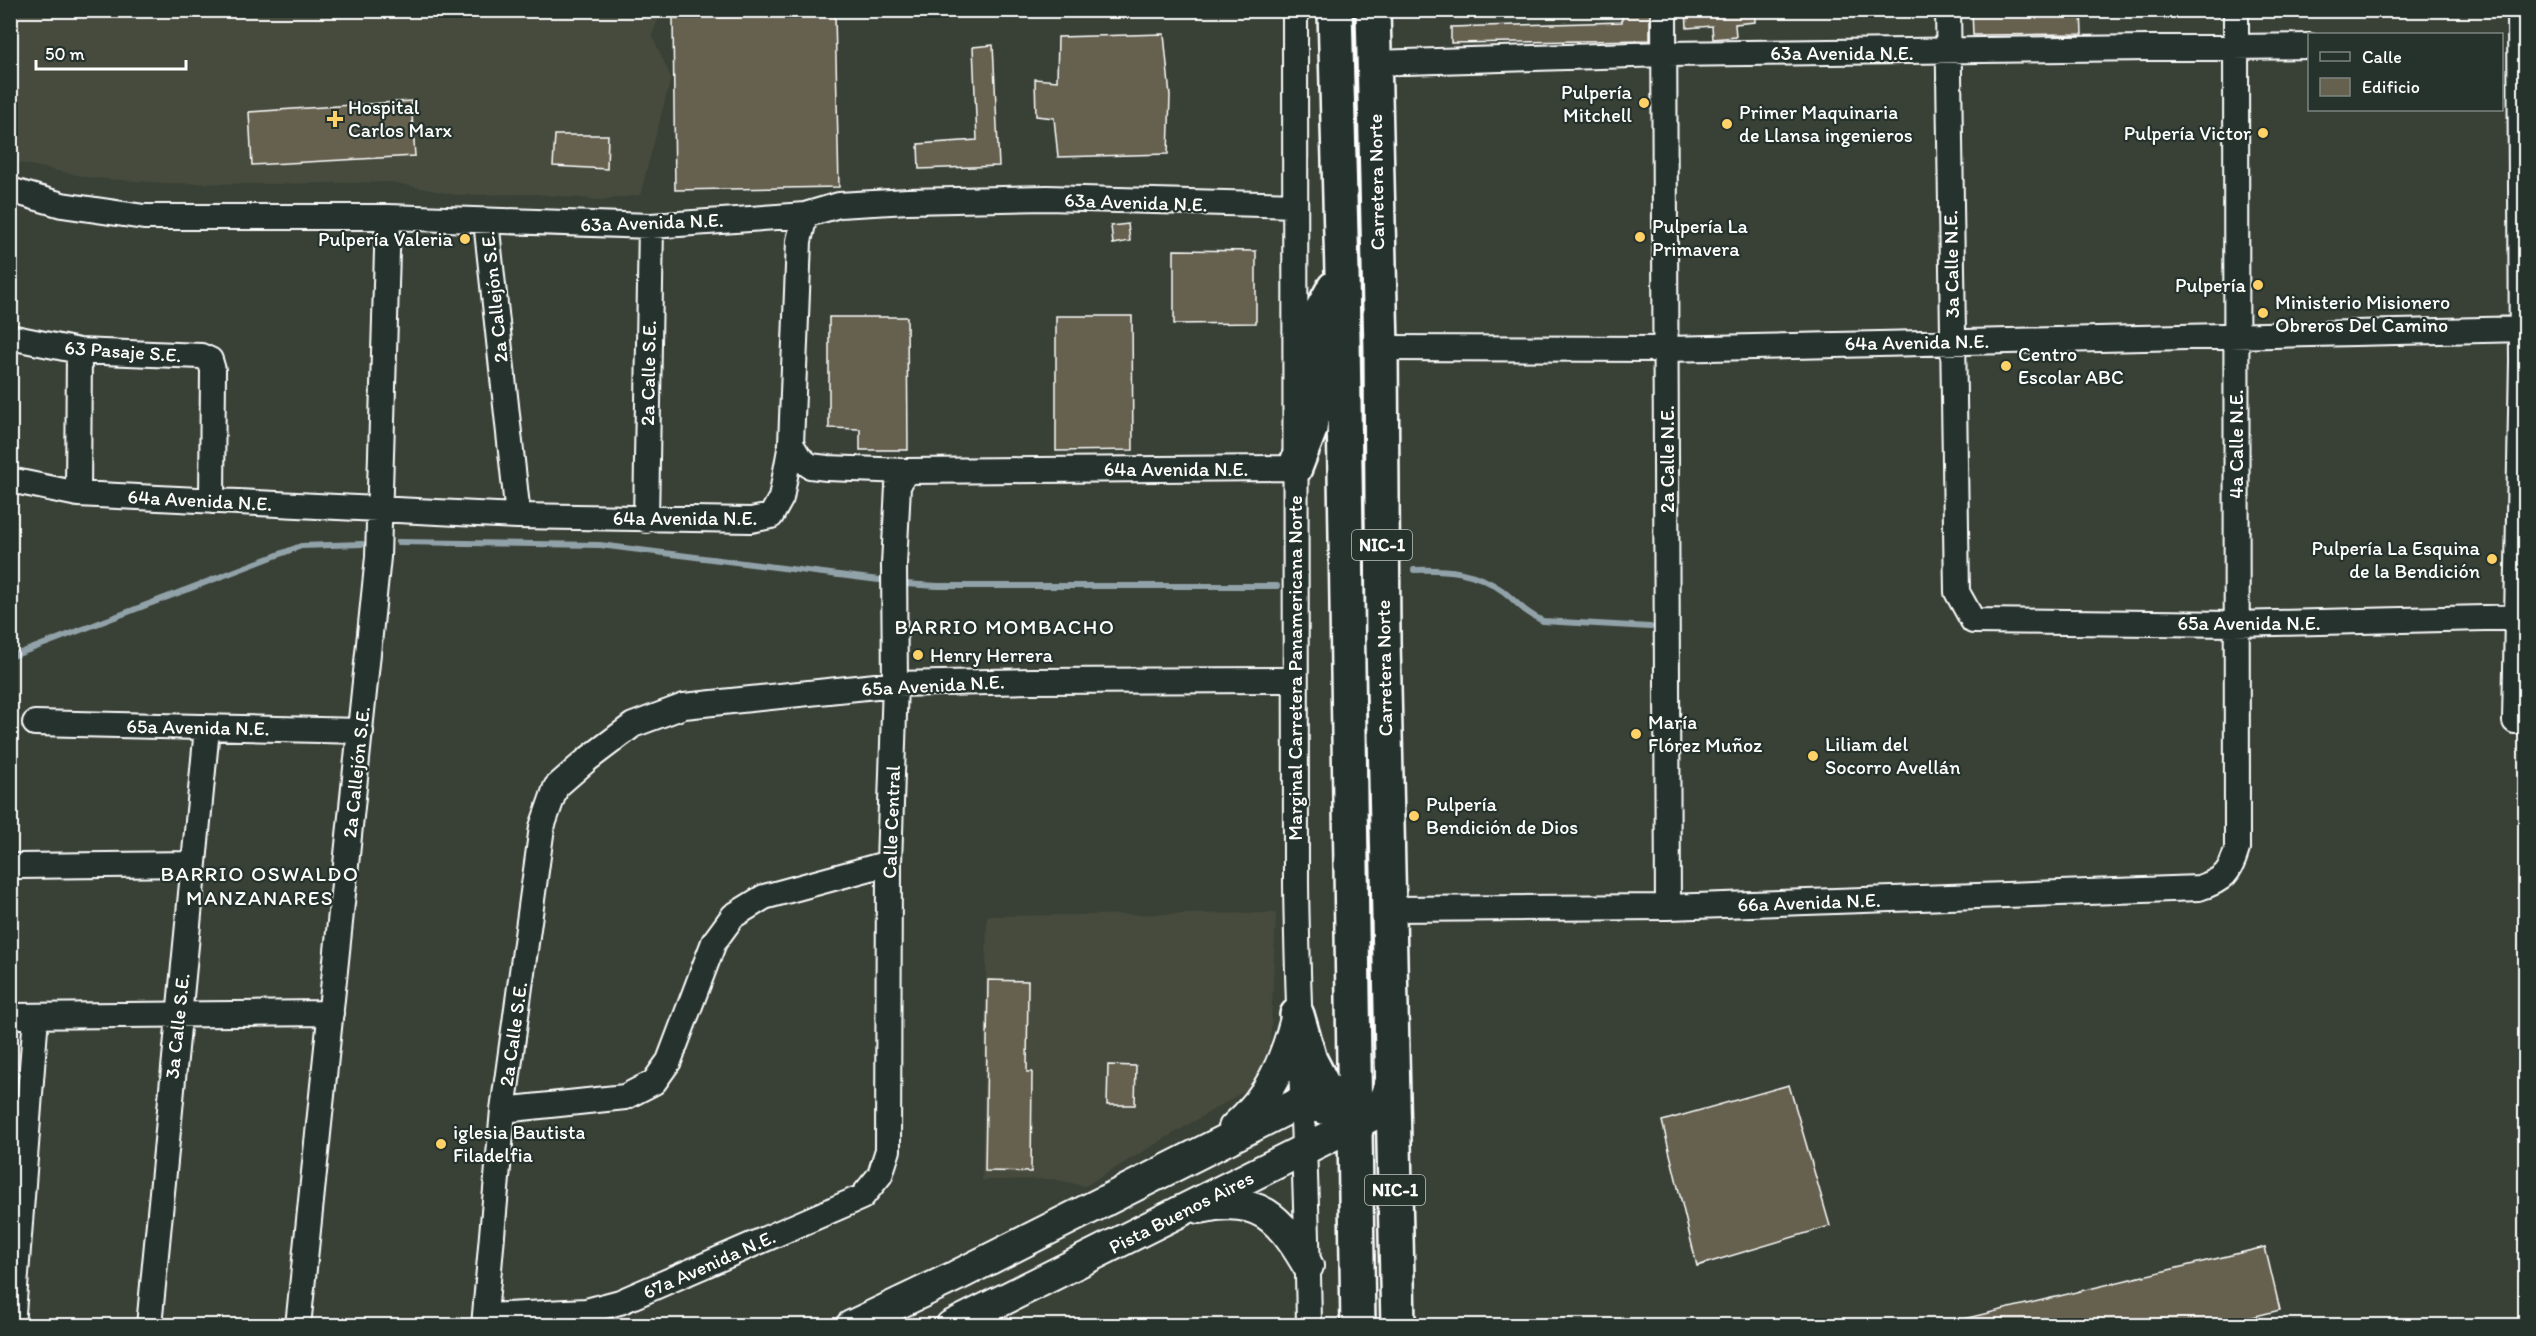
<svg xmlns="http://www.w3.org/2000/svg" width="2536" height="1336" viewBox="0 0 2536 1336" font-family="Itim,sans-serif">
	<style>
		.built { fill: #464b3e }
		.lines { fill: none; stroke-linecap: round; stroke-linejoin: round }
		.stream { stroke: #92a2a9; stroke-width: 6 }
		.building { fill: #66614f; stroke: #fff; stroke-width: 1.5 }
		.minor-casing { stroke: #fff; stroke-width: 28 }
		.major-casing { stroke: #fff; stroke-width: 34 }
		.highway-casing { stroke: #fff; stroke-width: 38 }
		.minor { stroke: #26332d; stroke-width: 24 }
		.major { stroke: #26332d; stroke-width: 30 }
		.highway { stroke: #26332d; stroke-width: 33 }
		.poi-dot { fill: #ffd166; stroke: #26332d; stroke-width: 2 }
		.labels { text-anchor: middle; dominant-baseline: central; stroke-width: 4.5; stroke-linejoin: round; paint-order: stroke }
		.shield { fill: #26332d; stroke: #bec2c0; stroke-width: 1.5 }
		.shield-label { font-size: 18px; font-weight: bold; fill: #fff }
		.street-label { font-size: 20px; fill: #fff; stroke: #26332d }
		.poi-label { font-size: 20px; fill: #fff; stroke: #26332d; text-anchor: start }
		.neighbourhood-label { font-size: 21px; letter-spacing: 1.5px; fill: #fff; stroke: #26332d }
	</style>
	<rect width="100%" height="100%" fill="#394137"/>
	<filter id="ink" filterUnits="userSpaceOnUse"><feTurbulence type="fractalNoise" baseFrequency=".0167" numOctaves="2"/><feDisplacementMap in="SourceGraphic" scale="12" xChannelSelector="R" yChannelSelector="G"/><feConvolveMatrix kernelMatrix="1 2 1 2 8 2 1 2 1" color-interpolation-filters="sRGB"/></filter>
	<g filter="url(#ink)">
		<path class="built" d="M11,11H661L652,35L671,78L640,195L600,200L536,194L456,195L391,182L259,184L165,183L92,178L11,161Z
			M1276,913L1270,1049L1253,1086L1085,1186L1053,1179L982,1180L987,916Z"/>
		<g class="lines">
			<path class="stream" d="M398,542L600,545L879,580
				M1414,570C1447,569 1476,571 1503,591C1518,603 1525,613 1543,621L1650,627
				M904,584L938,586H1277
				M10,657L301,546L362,544"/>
		</g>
		<path class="building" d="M1621,10H1650V40L1451,43V27L1622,22Z
			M1686,10H1755V22L1735,24L1736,37L1713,39L1712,26L1687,28Z
			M1972,10H2081L2082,34L1973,35Z
			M835,15L839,187L675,190L673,18Z
			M1164,34L1170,96L1168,154L1058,157L1054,118L1036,116L1035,79L1057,81L1058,37Z
			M993,45L999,166L919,169L918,144L977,140L973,47Z
			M411,101L415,156L252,165L249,112Z
			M555,135H608L607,169L553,166Z
			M1128,224L1130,241L1113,244L1111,226Z
			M1174,250L1256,251V323L1174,324Z
			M1056,316H1132L1133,450L1056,451Z
			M829,317H907L908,450H860V429L829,428Z
			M988,980L1028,981L1027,1072H1032L1031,1172L985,1171Z
			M1108,1065L1136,1066L1135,1105H1107Z
			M1789,1085L1830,1226L1697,1266L1662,1121Z
			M2265,1247L2280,1310L2216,1326H1964L1963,1319Z"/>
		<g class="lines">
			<g class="minor-casing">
				<path id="minor" d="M1295,10L1296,884C1298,1032 1307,1178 1309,1326
					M1664,10L1668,907
					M1948,10L1957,592L1973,621L2235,624L2526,617
					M1374,63L1666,54L2310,46
					M10,190L62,205L144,217H388L651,226L805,215L839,205L908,201L1047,198L1295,205
					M486,221L518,516
					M10,337L79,351L201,356L210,360L213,370L212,501
					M1381,348L1666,349L2526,329
					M791,444L799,457L810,466L827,468L906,471L1295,468
					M10,480L78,494L518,516L751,520L771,516L781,498L791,444L799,241L805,215
					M78,494L79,351
					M646,520L651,226
					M2515,721L2522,361L2520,10
					M35,723L361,731
					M18,866L193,864
					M1389,909L1668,907L2199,888C2224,880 2230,873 2237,849L2236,10
					M10,1016L331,1013
					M503,1110L625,1097L654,1082L669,1061L714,942L733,916L764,897L889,863
					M486,1316L586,1311L620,1302L862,1197L880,1175L888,1150L889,863L895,684L894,565L898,486L906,471
					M12,1326L36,1016
					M149,1326L206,739L205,727
					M298,1326L378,557L388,217
					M484,1326L503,1110L542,827L556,787L588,759L633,725L684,706L895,684L1033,681L1294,680"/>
			</g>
			<g class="major-casing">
				<path id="major" d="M1234,1128C1271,1095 1285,1062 1297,1015
					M1200,1208C1258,1194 1281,1218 1308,1266
					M851,1326L956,1276L1301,1102
					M951,1326L1371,1116L1383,1102L1392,1079"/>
			</g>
			<g class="highway-casing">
				<path id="highway" d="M1335,10L1342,273L1358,1326
					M1373,10L1381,348L1383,641L1398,1326
					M1295,468L1310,429L1323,308L1334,288
					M1297,1015L1310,1060L1324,1087L1356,1130
					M1301,1102C1320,1105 1333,1108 1348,1120"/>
			</g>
			<use href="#minor" class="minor"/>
			<use href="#major" class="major"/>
			<use href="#highway" class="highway"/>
		</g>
	</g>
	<g class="poi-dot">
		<circle cx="1644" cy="103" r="6"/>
		<path d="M332 110h6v6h6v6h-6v6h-6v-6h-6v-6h6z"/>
		<circle cx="1727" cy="124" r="6"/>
		<circle cx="2263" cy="133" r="6"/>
		<circle cx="1640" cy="237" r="6"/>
		<circle cx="465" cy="239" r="6"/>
		<circle cx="2258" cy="285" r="6"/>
		<circle cx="2263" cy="313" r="6"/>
		<circle cx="2006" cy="366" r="6"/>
		<circle cx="2492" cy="559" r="6"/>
		<circle cx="918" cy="655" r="6"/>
		<circle cx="1636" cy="734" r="6"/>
		<circle cx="1813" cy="756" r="6"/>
		<circle cx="1414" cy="816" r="6"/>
		<circle cx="441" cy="1144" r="6"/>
	</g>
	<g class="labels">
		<g class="shield">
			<rect x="1352" y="530" width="60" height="30" rx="4.5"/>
			<rect x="1365" y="1175" width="60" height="30" rx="4.5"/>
		</g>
		<g class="shield-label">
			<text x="1382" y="545">NIC-1</text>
			<text x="1395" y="1190">NIC-1</text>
		</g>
		<g class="street-label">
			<text x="1842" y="53">63a Avenida N.E.</text>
			<text transform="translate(1376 182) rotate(-91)">Carretera Norte</text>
			<text transform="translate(1136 202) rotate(2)">63a Avenida N.E.</text>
			<text transform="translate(652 222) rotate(-2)">63a Avenida N.E.</text>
			<text transform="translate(1951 264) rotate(-91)">3a Calle N.E.</text>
			<text transform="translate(494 297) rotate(-96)">2a Callejón S.E.</text>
			<text transform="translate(1917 342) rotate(-1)">64a Avenida N.E.</text>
			<text transform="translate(123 351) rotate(4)">63 Pasaje S.E.</text>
			<text transform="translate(648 373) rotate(-89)">2a Calle S.E.</text>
			<text transform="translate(2236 444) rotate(-90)">4a Calle N.E.</text>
			<text transform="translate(1667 459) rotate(-90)">2a Calle N.E.</text>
			<text x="1176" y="469">64a Avenida N.E.</text>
			<text transform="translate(200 500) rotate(3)">64a Avenida N.E.</text>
			<text x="685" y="518">64a Avenida N.E.</text>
			<text x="2249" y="623">65a Avenida N.E.</text>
			<text transform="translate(1295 668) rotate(-90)">Marginal Carretera Panamericana Norte</text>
			<text transform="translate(1384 668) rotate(-91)">Carretera Norte</text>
			<text transform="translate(933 685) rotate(-3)">65a Avenida N.E.</text>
			<text transform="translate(198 727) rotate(1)">65a Avenida N.E.</text>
			<text transform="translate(356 772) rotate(-84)">2a Callejón S.E.</text>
			<text transform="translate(891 822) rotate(-88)">Calle Central</text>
			<text transform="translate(1809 902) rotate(-2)">66a Avenida N.E.</text>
			<text transform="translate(177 1026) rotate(-84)">3a Calle S.E.</text>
			<text transform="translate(513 1034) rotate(-82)">2a Calle S.E.</text>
			<text transform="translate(1181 1212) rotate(-27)">Pista Buenos Aires</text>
			<text transform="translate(709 1264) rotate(-24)">67a Avenida N.E.</text>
		</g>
		<g class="poi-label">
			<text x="1632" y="92" text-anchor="end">Pulpería<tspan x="1632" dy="23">Mitchell</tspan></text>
			<text x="348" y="107">Hospital<tspan x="348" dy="23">Carlos Marx</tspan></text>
			<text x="1739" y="112">Primer Maquinaria<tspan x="1739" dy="23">de Llansa ingenieros</tspan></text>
			<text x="2251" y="133" text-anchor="end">Pulpería Victor</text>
			<text x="1652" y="226">Pulpería La<tspan x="1652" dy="23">Primavera</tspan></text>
			<text x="453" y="239" text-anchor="end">Pulpería Valeria</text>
			<text x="2246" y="285" text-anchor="end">Pulpería</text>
			<text x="2275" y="302">Ministerio Misionero<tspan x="2275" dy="23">Obreros Del Camino</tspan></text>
			<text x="2018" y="354">Centro<tspan x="2018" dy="23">Escolar ABC</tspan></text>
			<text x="2480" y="548" text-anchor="end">Pulpería La Esquina<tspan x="2480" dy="23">de la Bendición</tspan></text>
			<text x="930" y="655">Henry Herrera</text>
			<text x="1648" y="722">María<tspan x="1648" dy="23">Flórez Muñoz</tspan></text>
			<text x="1825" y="744">Liliam del<tspan x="1825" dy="23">Socorro Avellán</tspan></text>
			<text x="1426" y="804">Pulpería<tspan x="1426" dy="23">Bendición de Dios</tspan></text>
			<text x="453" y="1132">iglesia Bautista<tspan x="453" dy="23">Filadelfia</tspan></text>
		</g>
		<g class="neighbourhood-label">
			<text x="1005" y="626">BARRIO MOMBACHO</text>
			<text x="260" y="873">BARRIO OSWALDO<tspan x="260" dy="24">MANZANARES</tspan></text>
		</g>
	</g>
	<rect width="2536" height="1336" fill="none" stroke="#26332d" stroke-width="36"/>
	<rect x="18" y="18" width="2500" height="1300" fill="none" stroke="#fff" stroke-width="2" filter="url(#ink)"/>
	<rect x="2308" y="33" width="195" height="78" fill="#26332d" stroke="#7d8581" stroke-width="1.5"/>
	<rect x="2320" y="52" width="30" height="9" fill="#26332d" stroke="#7d8581" stroke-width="1.5"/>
	<text x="2362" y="63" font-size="18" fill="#ffffff">Calle</text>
	<rect x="2320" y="78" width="30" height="18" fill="#66614f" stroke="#7d8581" stroke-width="1.5"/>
	<text x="2362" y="93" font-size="18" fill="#ffffff">Edificio</text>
	<path d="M36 60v9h150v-9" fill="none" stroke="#ffffff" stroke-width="3"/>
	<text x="45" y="60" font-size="18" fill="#ffffff" stroke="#26332d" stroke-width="4.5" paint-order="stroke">50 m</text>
</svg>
